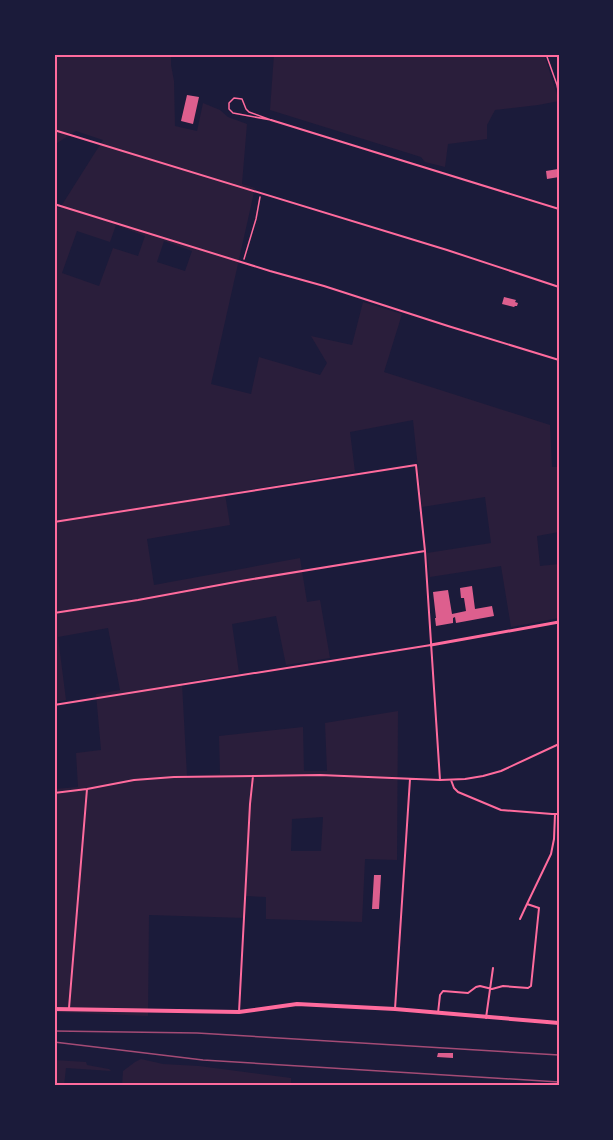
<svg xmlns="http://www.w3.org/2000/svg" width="613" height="1140" viewBox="0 0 613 1140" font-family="'Exo 2',sans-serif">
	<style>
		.green { fill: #2a1e3b; fill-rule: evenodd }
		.building { fill: #dd5f8e }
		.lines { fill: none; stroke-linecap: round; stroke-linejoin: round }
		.path { stroke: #ff6b9d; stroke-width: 1.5 }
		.service { stroke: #ff6b9d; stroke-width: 1.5 }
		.minor { stroke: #ff6b9d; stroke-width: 2 }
		.tertiary { stroke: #ff6b9d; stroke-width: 3 }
		.secondary { stroke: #ff6b9d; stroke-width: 4 }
		.rail { stroke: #a44b75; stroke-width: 1.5 }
		.neatline { fill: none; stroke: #ff6b9d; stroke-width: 2 }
	</style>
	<rect width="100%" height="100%" fill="#1b1b3a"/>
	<path class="green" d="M54,54H171V65L174,81L175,126L197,131L203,103L220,110L228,117L247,124L242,184L255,188L211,384L251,394L259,357L320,375L327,363L311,336L352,345L363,302L402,314L384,372L550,425L552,467H559V532L537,536L540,566L559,564V618L511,627L501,566L430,577L427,553L491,543L485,497L422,507L413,420L350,432L355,472L225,494L230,525L147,539L154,585L300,558L307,602L320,600L330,658L286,665L276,616L232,624L239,673L182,683L187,776L220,774L219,736L303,727L304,771H327L325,723L398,711L397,860L365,859L362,922L266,919V897L246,896L245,918L149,915L148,1016L54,1012V789L78,787L76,753L101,750L96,694L120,690L108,628L58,637L66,700L54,702V207L60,208L103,140L76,131L54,145ZM116,225L145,236L138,256L113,248L99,286L62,273L77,231L110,242ZM164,241L192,251L185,271L157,262ZM323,817L321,851H291L292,819Z
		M274,54H544L559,101L538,105L495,110L487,125V139L448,144L445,167L425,162L421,157L270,110Z
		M141,1059L163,1064L199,1066L291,1078V1086H122L123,1071L135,1062Z
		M54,1060L86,1062L87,1065L109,1069L111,1071L66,1068L64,1086H54Z"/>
	<path class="building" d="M187,95L199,97L193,124L181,121Z
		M558,169L559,177L547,179L546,171Z
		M504,297L516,300L515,302L518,303L517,306H515L514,307L502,304Z
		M472,586L475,609L492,606L494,616L456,623L455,617L453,618V623L436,626L435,618H436L433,592L448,590L452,614L466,611L464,598H461L460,588Z
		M374,875H381L379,909H372Z
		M438,1053H453V1058L437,1057Z"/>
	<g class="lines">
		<path class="path" d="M546,54L557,85L559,95
			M244,259L256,219L260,197"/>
		<path class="service" d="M234,98L242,99L246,109L249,112L271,120L233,113L229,109V103Z"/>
		<path class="minor" d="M271,120L559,209
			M54,130L447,250L559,287
			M54,204L270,271L324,286L448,326L559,360
			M54,522L416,465L425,551L440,780
			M54,613L138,600L241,581L425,551
			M54,705L431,645
			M451,780L454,788L458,792L501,810L552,814H559
			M54,793L87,789L134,780L174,777L320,775L440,780L465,779L483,776L501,771L559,744
			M520,919L527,904
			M69,1008L87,789
			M395,1009L410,779
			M239,1012L250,804L253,776
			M438,1013L440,995L443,991L468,993L476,987L480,986L492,989L503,986L528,988L531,986L539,908L527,904L551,854L554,839L555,814
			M486,1018L493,968"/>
		<path class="tertiary" d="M431,645L559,622"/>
		<path class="secondary" d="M54,1009L239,1012L297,1004L395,1009L559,1023"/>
		<path class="rail" d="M54,1031L197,1033L559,1055
			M54,1042L203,1060L559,1082"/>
	</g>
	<rect width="613" height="1140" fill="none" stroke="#1b1b3a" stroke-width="111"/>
	<rect x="56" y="56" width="502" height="1028" class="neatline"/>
</svg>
